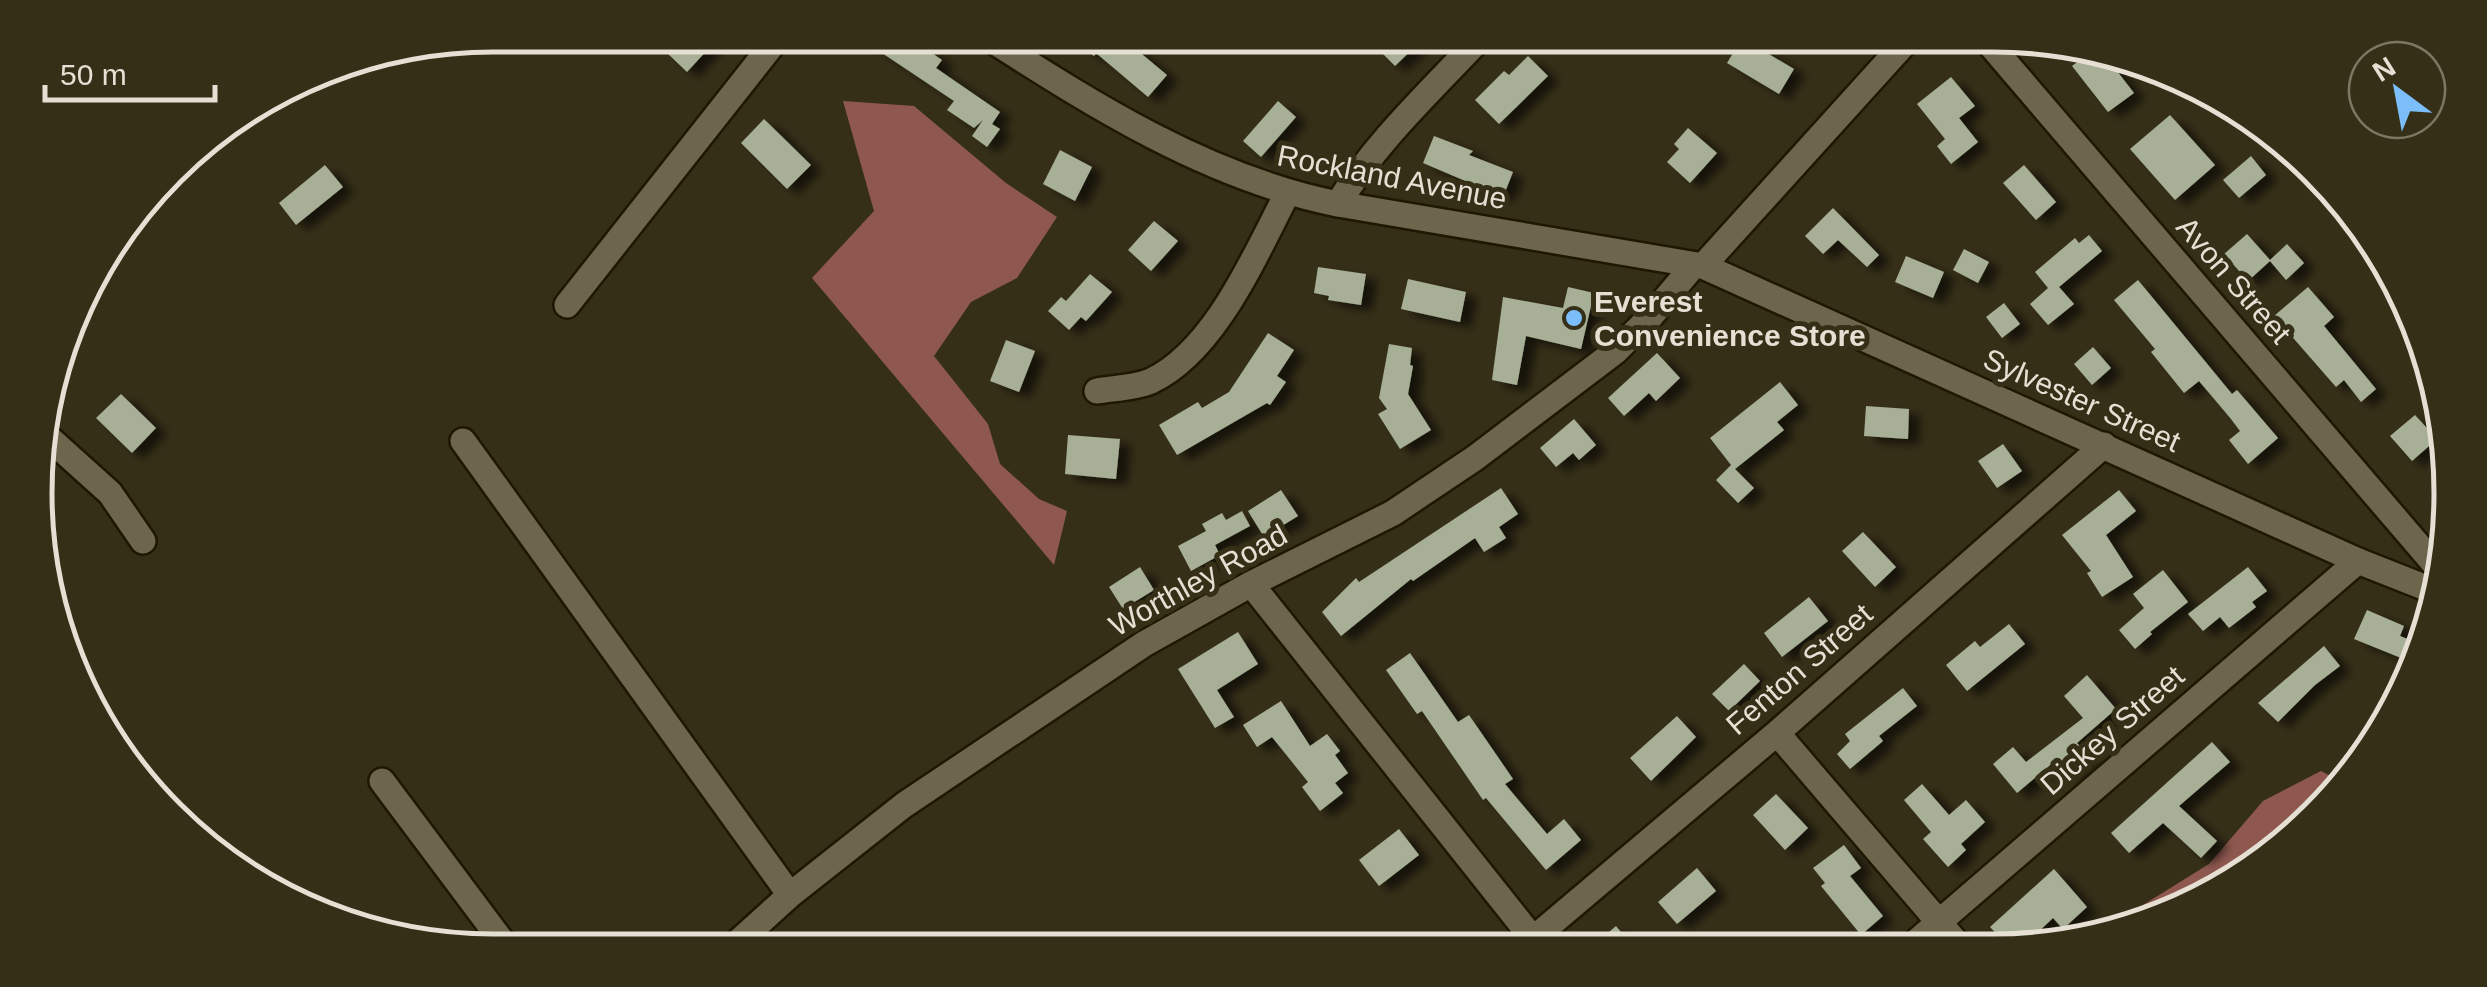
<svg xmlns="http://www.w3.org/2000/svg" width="2487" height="987" viewBox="0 0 2487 987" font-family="Arial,sans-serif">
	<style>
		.forest { fill: #8e584f }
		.building { fill: #a7b096; filter: url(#shadow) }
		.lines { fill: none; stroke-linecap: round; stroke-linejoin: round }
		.street-casing { stroke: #1e1702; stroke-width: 30 }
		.secondary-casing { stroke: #1e1702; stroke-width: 30 }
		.street { stroke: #6d654c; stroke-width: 25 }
		.secondary { stroke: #6d654c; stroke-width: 25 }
		.poi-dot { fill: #7bbef9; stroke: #362f18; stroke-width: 4 }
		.labels { text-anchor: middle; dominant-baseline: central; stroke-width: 10; stroke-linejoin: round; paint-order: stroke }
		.street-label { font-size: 30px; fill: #e5e0d3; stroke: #362f18 }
		.poi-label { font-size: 30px; font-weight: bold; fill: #e5e0d3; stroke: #362f18; text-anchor: start }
		.rim { fill: none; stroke: #e5e0d3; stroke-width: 5 }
	</style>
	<defs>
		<filter id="shadow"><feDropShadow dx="11" dy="6" stdDeviation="5" flood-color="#0009"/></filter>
	</defs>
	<rect width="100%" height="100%" fill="#362f18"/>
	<path class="forest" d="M843,101L914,106L1006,183L1057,217L1017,278L971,302L934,356L988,424L1000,464L1039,499L1067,511L1054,565L812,278L874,211Z
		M2321,771L2344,783L2295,839L2169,917L2122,930L2143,905L2209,864L2263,801Z"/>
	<path class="building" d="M678,35H721L687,72L664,50Z
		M855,35H906L942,60L936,68L1000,112L992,124L1000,129L987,147L972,136L983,120L974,128L947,110L954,101Z
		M1066,35H1119L1167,75L1148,97L1096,53L1094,56Z
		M1393,35H1427L1395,66L1378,49Z
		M1742,38L1794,69L1779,94L1727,63Z
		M2092,51L2103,53L2134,93L2108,112L2072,66Z
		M1528,56L1548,76L1499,124L1475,100L1504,71L1509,75Z
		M1951,77L1975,106L1959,118L1978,142L1951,164L1937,146L1945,139L1917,104Z
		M1278,101L1296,117L1261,157L1243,141Z
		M2170,115L2215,165L2175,200L2130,149Z
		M764,119L811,165L787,189L741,143Z
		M1688,128L1717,153L1690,183L1667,162L1679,149L1674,144Z
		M1434,136L1473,151L1469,155L1513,172L1503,197L1423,163Z
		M1060,150L1092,167L1075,201L1043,184Z
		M2251,156L2266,175L2239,198L2223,180Z
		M325,165L343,187L296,225L279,203Z
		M2024,165L2056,202L2036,220L2003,183Z
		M1833,208L1879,255L1867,267L1838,240L1823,254L1805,236Z
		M1154,221L1178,241L1151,271L1128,250Z
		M2247,234L2270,260L2287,244L2304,263L2286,280L2270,261L2248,281L2224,254Z
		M2089,235L2102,251L2059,287L2074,304L2048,325L2030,304L2048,288L2035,272L2075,238L2079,243Z
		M1964,249L1989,262L1978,283L1953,270Z
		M1906,256L1944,272L1933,298L1895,282Z
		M1318,267L1366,274L1361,305L1328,300L1329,296L1314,293Z
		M1090,274L1112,292L1086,321L1081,317L1069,330L1048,311L1061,297L1066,301Z
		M1408,279L1466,292L1460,322L1401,309Z
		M2138,280L2232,394L2237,390L2278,438L2248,464L2229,440L2240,431L2231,419L2199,381L2184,393L2151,352L2155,349L2114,300Z
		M1568,287L1594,293L1581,349L1526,336L1517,385L1492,380L1503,297L1563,308Z
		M2308,287L2334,317L2324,326L2376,389L2361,402L2344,380L2336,387L2274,316Z
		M2004,303L2020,324L2002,338L1986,317Z
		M1268,333L1294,350L1277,376L1286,382L1270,405L1267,403L1177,455L1159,425L1198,402L1202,408L1229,392Z
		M1006,340L1035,351L1019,392L990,381Z
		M1389,344L1412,348L1410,365L1413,366L1408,394L1431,430L1400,449L1378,414L1387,409L1379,398Z
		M2093,347L2111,368L2092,385L2074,364Z
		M1657,353L1680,378L1656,401L1649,393L1624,416L1608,398Z
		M1780,382L1798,405L1777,422L1784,430L1735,469L1754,488L1738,503L1716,480L1731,465L1710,438Z
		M121,394L156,428L132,453L96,418Z
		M1866,406L1909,409L1908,439L1864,436Z
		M2415,415L2437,439L2412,461L2390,436Z
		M1574,419L1596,445L1579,460L1573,453L1556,467L1540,448Z
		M1068,435L1120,439L1116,479L1065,474Z
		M2003,444L2022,471L1997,488L1978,461Z
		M1501,488L1518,514L1499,527L1506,538L1484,552L1475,538L1413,581L1411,579L1341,636L1322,612L1356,578L1359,582Z
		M1281,490L1298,516L1264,537L1248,511Z
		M2119,490L2136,511L2106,535L2133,577L2102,597L2087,573L2091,571L2062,535Z
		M1242,511L1250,526L1215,545L1220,555L1191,571L1178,546L1206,531L1202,524L1222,513L1226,520Z
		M1863,532L1896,567L1875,587L1842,551Z
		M1140,567L1154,590L1123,609L1109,587Z
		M2248,567L2267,591L2252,602L2256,607L2229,628L2220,617L2203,631L2188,614Z
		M2163,570L2188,602L2150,632L2152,634L2135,649L2119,630L2144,608L2133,594Z
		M1809,597L1828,621L1782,657L1764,633Z
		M2367,610L2404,626L2400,636L2425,646L2416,664L2354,639Z
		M2009,624L2025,644L1967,691L1946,665L1975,641L1980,647Z
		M1238,632L1258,664L1217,690L1234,717L1215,728L1178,669Z
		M2324,646L2340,666L2315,685L2278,722L2258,703Z
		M1410,653L1458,722L1469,715L1513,779L1505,784L1547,834L1564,819L1581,840L1546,870L1486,798L1483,800L1422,711L1417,714L1386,670Z
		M1744,664L1760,681L1729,711L1712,694Z
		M2087,675L2116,709L2093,729L2088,723L2093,729L2077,743L2088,756L2066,774L2055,761L2017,793L1993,764L2013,747L2026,762L2083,718L2064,696Z
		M1903,688L1917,706L1879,736L1883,741L1850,769L1837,754L1850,741L1845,734Z
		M1281,701L1310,746L1327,734L1340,751L1335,755L1348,773L1335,783L1343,793L1320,811L1302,787L1308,782L1272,737L1257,747L1243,725Z
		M1677,716L1696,737L1651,781L1630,758Z
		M2212,742L2230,762L2179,806L2217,841L2201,858L2163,823L2129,853L2111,833Z
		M1922,784L1949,815L1966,800L1985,822L1961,844L1966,850L1948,867L1923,839L1931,832L1904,800Z
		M1776,794L1808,828L1785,850L1753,815Z
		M1399,829L1419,855L1379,886L1359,860Z
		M1844,845L1861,868L1850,876L1883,916L1861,935L1821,886L1825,883L1813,868Z
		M1697,868L1716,891L1677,924L1658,902Z
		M2054,869L2087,907L2063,929L2053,918L2021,948H2010L1990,927Z
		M1616,926L1635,949H1589Z"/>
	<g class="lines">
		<g class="street-casing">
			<path id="street" d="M1982,35L2437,567
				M1338,204C1376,141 1433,89 1483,35
				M1703,266L1912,35
				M567,305L780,35
				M1097,391C1114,388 1135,388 1151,381C1215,351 1255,255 1287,194
				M40,430L110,493L143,541
				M463,441L790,895
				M1251,584L1541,949
				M1777,733L1961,948
				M382,781L510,952
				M1533,939L1777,733L2104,445
				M1909,948L2358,561
				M728,951L790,895L904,805L1144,644L1251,584L1393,513L1475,458L1616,351L1651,316L1694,265"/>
		</g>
		<g class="secondary-casing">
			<path id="secondary" d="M984,35C1095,106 1208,178 1338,204L1703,266L2358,561L2434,591"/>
		</g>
		<use href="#street" class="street"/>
		<use href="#secondary" class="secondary"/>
	</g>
	<circle class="poi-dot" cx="1574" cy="318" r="10"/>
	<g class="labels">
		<g class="street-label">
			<text transform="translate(1392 177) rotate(11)">Rockland Avenue</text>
			<text transform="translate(2234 280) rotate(49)">Avon Street</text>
			<text transform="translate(2082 400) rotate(24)">Sylvester Street</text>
			<text transform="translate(1198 580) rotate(-29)">Worthley Road</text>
			<text transform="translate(1799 669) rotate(-41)">Fenton Street</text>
			<text transform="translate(2112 730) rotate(-41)">Dickey Street</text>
		</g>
		<g class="poi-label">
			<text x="1594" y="301">Everest<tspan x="1594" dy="34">Convenience Store</tspan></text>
		</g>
	</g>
	<path d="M0 0H2487V987H0ZM493 52H1993A441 441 0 0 1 2434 493V493A441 441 0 0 1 1993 934H493A441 441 0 0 1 52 493V493A441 441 0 0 1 493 52Z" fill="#362f18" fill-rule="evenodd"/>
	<path class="rim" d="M493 52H1993A441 441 0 0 1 2434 493V493A441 441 0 0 1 1993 934H493A441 441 0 0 1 52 493V493A441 441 0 0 1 493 52Z"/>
	<g transform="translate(2397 90) rotate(328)"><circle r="48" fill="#362f18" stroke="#7c7663" stroke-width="2.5"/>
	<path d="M0-8L18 38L0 25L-18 38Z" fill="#7bbef9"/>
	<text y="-15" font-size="28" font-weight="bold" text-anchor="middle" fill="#e5e0d3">N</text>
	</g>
	<path d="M45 85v15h170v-15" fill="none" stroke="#e5e0d3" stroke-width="5"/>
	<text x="60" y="85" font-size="30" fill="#e5e0d3" stroke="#362f18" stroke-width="8" paint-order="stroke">50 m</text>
</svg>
